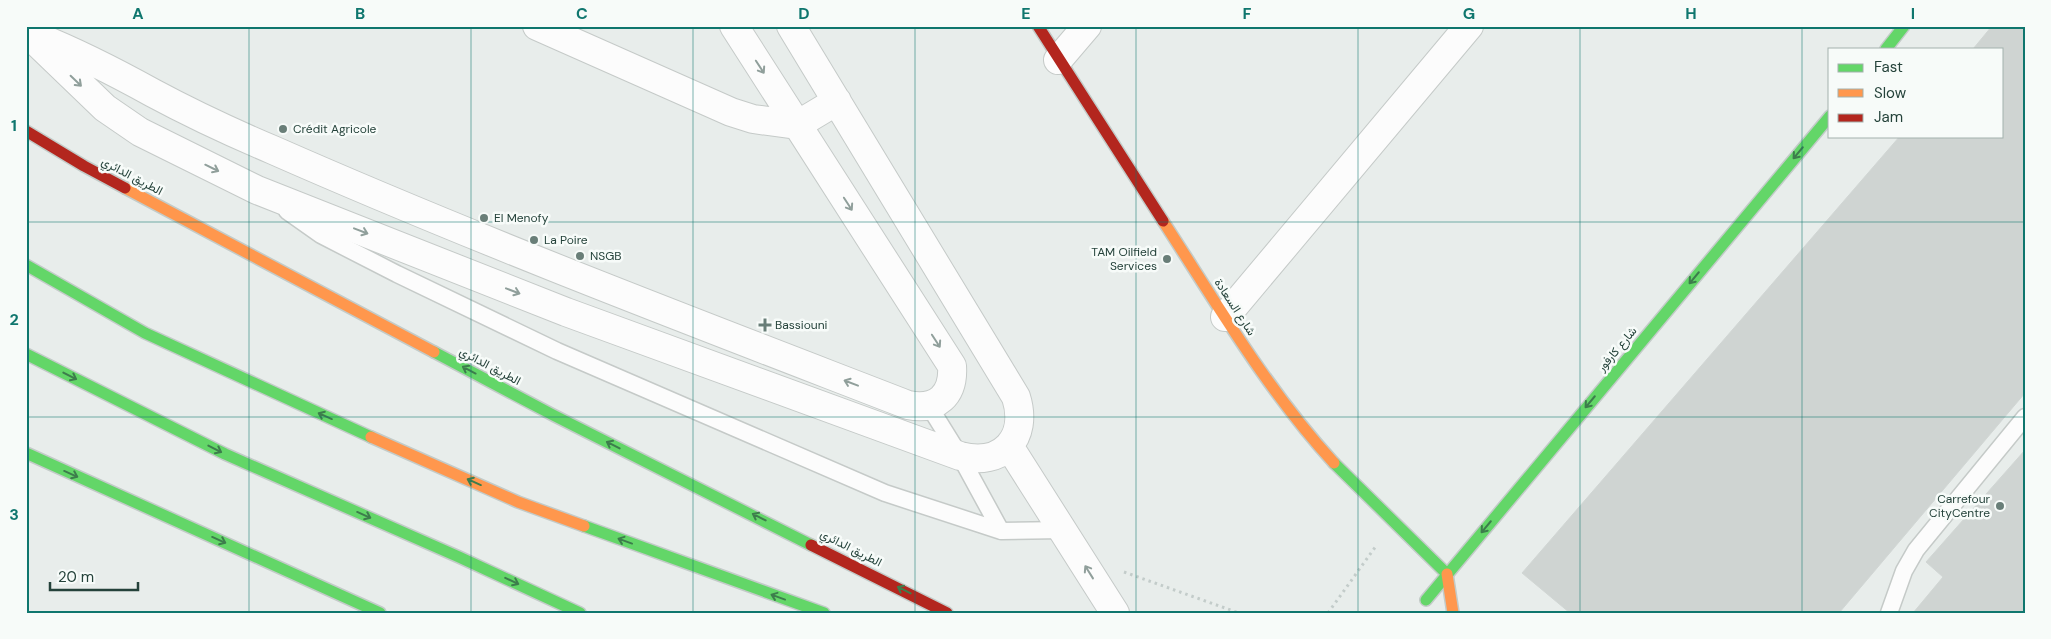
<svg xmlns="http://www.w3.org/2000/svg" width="2051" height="639" viewBox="0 0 2051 639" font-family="'DM Sans',Vazirmatn,sans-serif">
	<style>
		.building { fill: #cfd4d2; stroke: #d1d6d4 }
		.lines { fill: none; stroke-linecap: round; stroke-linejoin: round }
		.lane-casing { stroke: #c5cac8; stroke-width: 19 }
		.street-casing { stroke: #c5cac8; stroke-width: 30 }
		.fast-casing { stroke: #c3cbc8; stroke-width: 14 }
		.slow-casing { stroke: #c3cbc8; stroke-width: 14 }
		.jam-casing { stroke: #c3cbc8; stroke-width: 14 }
		.path { stroke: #c3ccca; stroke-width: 3; stroke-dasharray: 2.5 4; stroke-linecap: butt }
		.lane { stroke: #fcfcfc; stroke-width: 16 }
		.street { stroke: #fcfcfc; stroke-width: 28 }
		.fast { stroke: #63d668; stroke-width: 11 }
		.slow { stroke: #ff974d; stroke-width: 11 }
		.jam { stroke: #b3261e; stroke-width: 11 }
		.oneway { stroke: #909f9b }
		.oneway2 { stroke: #3d7d4c }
		.grid { fill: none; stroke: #0f766e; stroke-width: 1; stroke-opacity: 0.55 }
		.poi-dot { fill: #697e78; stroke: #f7fbf9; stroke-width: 2 }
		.labels { text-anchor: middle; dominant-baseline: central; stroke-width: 5; stroke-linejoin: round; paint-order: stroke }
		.poi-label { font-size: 12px; fill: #24423a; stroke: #f7fbf9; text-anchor: start }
		.street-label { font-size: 12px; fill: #24423a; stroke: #f7fbf9 }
		.neatline { fill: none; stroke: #0f766e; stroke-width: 2 }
		.grid-label { font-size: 16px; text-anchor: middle; font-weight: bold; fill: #0f766e }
	</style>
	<rect width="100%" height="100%" fill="#e8edeb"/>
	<path class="building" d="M1992,26H2025V393L1839,613H1570L1522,573L1900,136H2002V49H1973Z
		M2025,450V613H1913L1943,577L1926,562Z"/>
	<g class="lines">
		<g class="lane-casing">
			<path id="lane" d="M287,211L321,235L397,274L557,351L885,493L1001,531L1063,530
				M929,406L960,456L1001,531
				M1889,613L1904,571L1916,550L2025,417"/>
		</g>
		<g class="street-casing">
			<path id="street" d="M537,26L731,112L753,119L797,125L837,101
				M26,32L105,108L140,132L257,190L566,312L960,456C1002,467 1029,438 1016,397L791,26
				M38,37C78,53 115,72 153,93C192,114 233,133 273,150C482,242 696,323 908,405C937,411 954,395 952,366L734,26
				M1058,60L1087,26
				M1225,317L1469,26
				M1009,446L1115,613"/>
		</g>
		<g class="fast-casing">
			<path id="fast" d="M1886,49L1904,26
				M26,265L145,333L371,437
				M434,352L553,415L811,545
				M26,354L225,454L459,557L580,613
				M26,453L380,613
				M1334,463L1447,574
				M584,526L824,613
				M1426,600L1830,116"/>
		</g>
		<g class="slow-casing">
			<path id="slow" d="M125,188L434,352
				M1163,221C1217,304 1267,390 1334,463
				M371,437L518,502L584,526
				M1447,574L1453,613"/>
		</g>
		<g class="jam-casing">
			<path id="jam" d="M1038,26L1163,221
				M26,131L84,166L125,188
				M811,545L947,613"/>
		</g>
		<path class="path" d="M1124,572L1239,613
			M1328,613L1376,546"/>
		<use href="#lane" class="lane"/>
		<use href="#street" class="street"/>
		<use href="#fast" class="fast"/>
		<use href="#slow" class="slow"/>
		<use href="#jam" class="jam"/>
	</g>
	<defs><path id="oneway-shaft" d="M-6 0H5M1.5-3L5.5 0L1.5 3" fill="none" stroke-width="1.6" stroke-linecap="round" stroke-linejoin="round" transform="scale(1.25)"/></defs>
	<g class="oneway">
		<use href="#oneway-shaft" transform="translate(760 67) rotate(57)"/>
		<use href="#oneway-shaft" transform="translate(76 81) rotate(44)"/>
		<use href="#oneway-shaft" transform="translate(212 168) rotate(26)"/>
		<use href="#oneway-shaft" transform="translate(848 204) rotate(57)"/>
		<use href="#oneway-shaft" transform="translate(361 231) rotate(21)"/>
		<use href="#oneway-shaft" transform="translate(513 291) rotate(21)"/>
		<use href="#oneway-shaft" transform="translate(936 341) rotate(57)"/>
		<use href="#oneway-shaft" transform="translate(851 383) rotate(-159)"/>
		<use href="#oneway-shaft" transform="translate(1089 572) rotate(-122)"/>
	</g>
	<g class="oneway2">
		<use href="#oneway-shaft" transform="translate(1798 153) rotate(130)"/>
		<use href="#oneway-shaft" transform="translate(1694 278) rotate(130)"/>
		<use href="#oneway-shaft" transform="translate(469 370) rotate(-152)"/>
		<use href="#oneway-shaft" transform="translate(70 376) rotate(27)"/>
		<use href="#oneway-shaft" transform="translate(1590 402) rotate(130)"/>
		<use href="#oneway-shaft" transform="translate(325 416) rotate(-156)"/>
		<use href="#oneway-shaft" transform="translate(613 445) rotate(-153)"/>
		<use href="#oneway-shaft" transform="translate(215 449) rotate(27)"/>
		<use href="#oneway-shaft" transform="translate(71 474) rotate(24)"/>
		<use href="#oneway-shaft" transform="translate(474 482) rotate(-156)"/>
		<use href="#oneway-shaft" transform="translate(364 515) rotate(24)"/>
		<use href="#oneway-shaft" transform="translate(759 517) rotate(-153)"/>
		<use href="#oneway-shaft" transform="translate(1486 527) rotate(130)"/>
		<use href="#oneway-shaft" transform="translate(219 540) rotate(24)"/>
		<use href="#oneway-shaft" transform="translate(625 541) rotate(-160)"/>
		<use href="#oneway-shaft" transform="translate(512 581) rotate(25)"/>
		<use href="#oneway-shaft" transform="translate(904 590) rotate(-153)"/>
		<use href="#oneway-shaft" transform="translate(778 597) rotate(-160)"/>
	</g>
	<path class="grid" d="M249,26V613M471,26V613M693,26V613M915,26V613M1136,26V613M1358,26V613M1580,26V613M1802,26V613M26,222H2025M26,417H2025"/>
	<g class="poi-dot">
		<circle cx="283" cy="129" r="5"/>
		<circle cx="484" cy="218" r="5"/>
		<circle cx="534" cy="240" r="5"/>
		<circle cx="580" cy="256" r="5"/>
		<circle cx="1167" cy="259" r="5"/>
		<path d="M762.5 317.5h5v5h5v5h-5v5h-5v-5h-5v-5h5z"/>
		<circle cx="2000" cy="506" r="5"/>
	</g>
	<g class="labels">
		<g class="poi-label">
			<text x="293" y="129">Crédit Agricole</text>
			<text x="494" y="218">El Menofy</text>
			<text x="544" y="240">La Poire</text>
			<text x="1157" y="252" text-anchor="end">TAM Oilfield<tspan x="1157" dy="14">Services</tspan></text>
			<text x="590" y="256">NSGB</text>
			<text x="775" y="325">Bassiouni</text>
			<text x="1990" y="499" text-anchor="end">Carrefour<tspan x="1990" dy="14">CityCentre</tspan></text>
		</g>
		<g class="street-label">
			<text transform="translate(132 176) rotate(28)">الطريق الدائري</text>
			<text transform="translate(1235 307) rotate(57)">شارع السعادة</text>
			<text transform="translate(1617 349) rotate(-50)">شارع كارفور</text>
			<text transform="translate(490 366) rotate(28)">الطريق الدائري</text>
			<text transform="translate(851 548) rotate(27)">الطريق الدائري</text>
		</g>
	</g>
	<rect width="2051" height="639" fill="none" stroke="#f7fbf9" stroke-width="55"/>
	<rect x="1828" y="48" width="175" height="90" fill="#f7fbf9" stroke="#a3b1ad"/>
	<rect x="1838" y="64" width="25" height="8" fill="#63d668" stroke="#a3b1ad"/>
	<text x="1874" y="72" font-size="15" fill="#24423a">Fast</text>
	<rect x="1838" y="89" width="25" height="8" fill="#ff974d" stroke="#a3b1ad"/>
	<text x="1874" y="98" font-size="15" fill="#24423a">Slow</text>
	<rect x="1838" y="114" width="25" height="8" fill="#b3261e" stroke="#a3b1ad"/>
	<text x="1874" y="122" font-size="15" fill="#24423a">Jam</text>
	<path d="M50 582v8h88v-8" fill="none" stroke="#24423a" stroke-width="2.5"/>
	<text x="58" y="582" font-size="15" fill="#24423a" stroke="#f7fbf9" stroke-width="4" paint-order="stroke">20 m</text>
	<rect x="28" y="28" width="1996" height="584" class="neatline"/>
	<g class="grid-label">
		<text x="138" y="19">A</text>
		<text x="360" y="19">B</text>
		<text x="582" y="19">C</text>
		<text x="804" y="19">D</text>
		<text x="1026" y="19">E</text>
		<text x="1247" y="19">F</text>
		<text x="1469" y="19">G</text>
		<text x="1691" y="19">H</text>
		<text x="1913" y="19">I</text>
		<text x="14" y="131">1</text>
		<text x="14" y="325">2</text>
		<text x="14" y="520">3</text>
	</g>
</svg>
